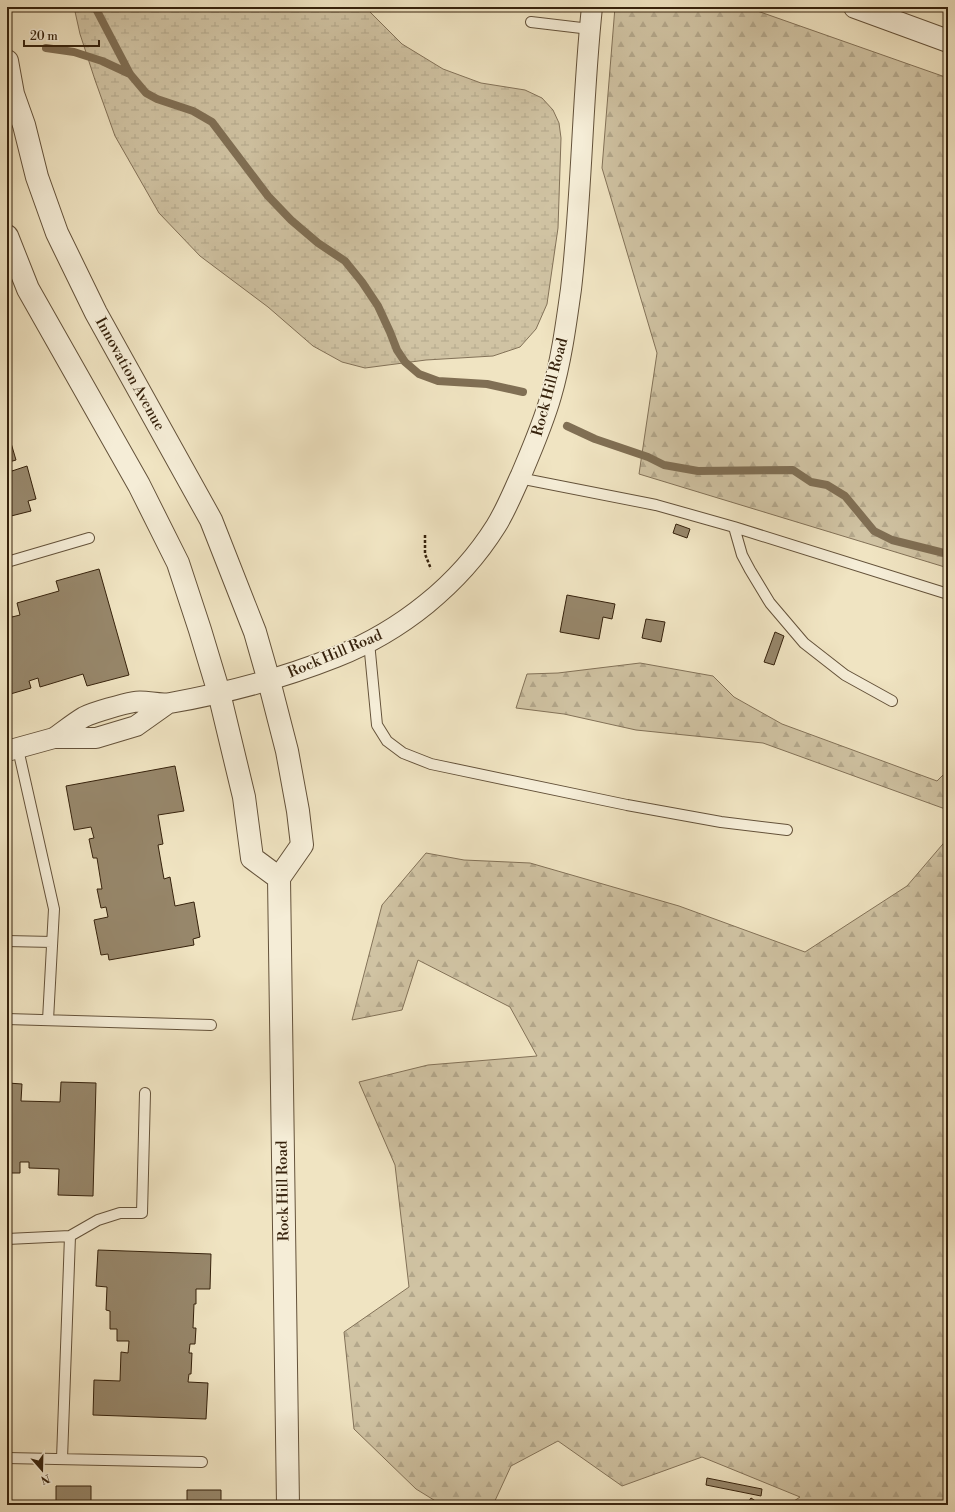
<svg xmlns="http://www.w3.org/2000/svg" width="955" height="1512" viewBox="0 0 955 1512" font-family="'Libre Bodoni',serif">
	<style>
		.forest { fill: url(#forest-firs); stroke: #837258 }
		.wetland { fill: url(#wetland-marsh); stroke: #837258 }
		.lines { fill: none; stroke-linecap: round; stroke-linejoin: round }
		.stream { stroke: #806f54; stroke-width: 8 }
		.building { fill: #97876b; stroke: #36220c }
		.service-casing { stroke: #64523a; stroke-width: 12 }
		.minor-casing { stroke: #64523a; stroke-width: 22 }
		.tertiary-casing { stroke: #64523a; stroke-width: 24 }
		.path { stroke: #36220c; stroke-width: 2.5; stroke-dasharray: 3 2; stroke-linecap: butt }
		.service { stroke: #f5edd7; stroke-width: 10 }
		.minor { stroke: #f5edd7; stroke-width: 20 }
		.tertiary { stroke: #f5edd7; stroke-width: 22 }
		.labels { text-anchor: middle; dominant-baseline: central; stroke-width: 3; stroke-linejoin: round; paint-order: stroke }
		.street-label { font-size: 15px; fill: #36220c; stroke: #f5edd7 }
	</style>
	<defs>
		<pattern id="forest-firs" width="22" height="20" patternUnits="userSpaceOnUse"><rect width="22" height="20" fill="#d0c3a3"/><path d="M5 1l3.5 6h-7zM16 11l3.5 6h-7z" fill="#b3a78b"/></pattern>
		<pattern id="wetland-marsh" width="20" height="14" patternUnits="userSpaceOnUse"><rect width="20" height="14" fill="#d0c3a3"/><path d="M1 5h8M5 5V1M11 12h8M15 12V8" fill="none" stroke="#b3a78b"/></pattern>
	</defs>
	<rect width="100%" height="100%" fill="#f0e4c2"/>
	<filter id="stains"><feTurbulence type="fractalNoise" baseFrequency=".005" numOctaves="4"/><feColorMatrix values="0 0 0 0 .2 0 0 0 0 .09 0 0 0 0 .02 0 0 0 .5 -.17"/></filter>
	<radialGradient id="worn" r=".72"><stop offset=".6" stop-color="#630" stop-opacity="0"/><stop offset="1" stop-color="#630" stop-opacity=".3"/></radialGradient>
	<path class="forest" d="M615,7H746L948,78V568L639,474L657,353L602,168Z
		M640,663L713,676L734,697L782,724L937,781L948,770V810L763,743L636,730L564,714L516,708L527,674L558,673Z
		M948,838V1505H788L800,1497L702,1457L622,1486L558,1441L511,1466L493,1505H442L416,1489L354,1429L344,1332L409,1287L395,1165L359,1082L428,1065L537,1056L510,1007L418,960L402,1010L352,1020L382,905L426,853L464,860L530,863L679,906L805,952L907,886Z"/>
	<path class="wetland" d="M74,7H365L402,44L443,69L481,83L525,90L542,98L553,110L559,123L561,138L558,228L547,304L536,329L520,347L493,356L426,360L365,368L342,362L313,346L268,307L200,256L159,213L115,136L95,80L80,34Z"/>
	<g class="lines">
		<path class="stream" d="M95,7L130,74L146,93L157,99L193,111L212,122L268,196L291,220L318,243L345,261L362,282L378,306L390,332L397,350L405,362L419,374L438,381L487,384L523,392
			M46,48L74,52L102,61L130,74
			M567,426L595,439L648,457L664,465L698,471L793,470L811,482L827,485L845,496L874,531L892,540L948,554"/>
	</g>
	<path class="building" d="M7,442L8,444L11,443L16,460L9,462L12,471L27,466L36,499L28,501L31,511L11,516L10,514L7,515Z
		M676,524L690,529L687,538L673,533Z
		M99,569L129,675L87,686L83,674L40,687L38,678L29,681L31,688L7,695V609H10L12,617L20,615L17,603L59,591L56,581Z
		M567,595L615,604L612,619L603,617L599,639L560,632Z
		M646,619L665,622L661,642L642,638Z
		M775,632L784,636L774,665L764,662Z
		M175,766L184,811L158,815L163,844L158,845L164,879L170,877L175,906L194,902L200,937L193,939L194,945L109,960L108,954L101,955L94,920L108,917L106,907L101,908L97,889H102L97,858H93L89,839L94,838L91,827L74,830L66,786Z
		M7,805H11L9,889H7Z
		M61,1082L96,1083L93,1196L58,1195L59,1169L29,1168V1162H20V1173H7L8,1083L22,1084L21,1101L60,1102Z
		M98,1250L211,1254L210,1289H196V1304H194L193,1328H196L195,1344H190L189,1353H192L191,1374H189L188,1382L208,1383L206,1419L93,1415L94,1380L120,1381L121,1352L128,1353L129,1341H117V1329H110V1311L106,1310L107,1287L96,1286Z
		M707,1478L762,1489L761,1496L706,1485Z
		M56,1486H91V1505H51V1503H56Z
		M187,1490H221V1505H187Z
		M751,1498L760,1504L759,1505H746Z"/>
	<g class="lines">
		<g class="service-casing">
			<path id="service" d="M531,22L590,29
				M519,478L656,505L734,527L948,594
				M734,527L742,555L750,570L770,603L804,643L845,675L892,701
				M7,562L89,538
				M369,642L377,725L387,741L403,753L431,764L627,805L721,822L787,830
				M18,749L54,909L48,1020
				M7,941L52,942
				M7,1019L211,1025
				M7,1239L70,1236L98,1220L120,1213H142L145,1093
				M7,1458L202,1462
				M62,1459L70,1236"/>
		</g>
		<g class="minor-casing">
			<path id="minor" d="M54,738C64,731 74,723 84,717C94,712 123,704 134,702C146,700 158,705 170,703C227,693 283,678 336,657C401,631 459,585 496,526C506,510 513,492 521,475C532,449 543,424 551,396C561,362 566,325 571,289C582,195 582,101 592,7
				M7,751L54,738H96L136,726L167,704"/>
		</g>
		<g class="tertiary-casing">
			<path id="tertiary" d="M855,7L948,41
				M7,61L13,94L24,125L37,177L57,233L96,313L211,520L255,632L269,681L287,751L298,811L302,845L279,878L288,1505
				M7,236L28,289L139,485L178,563L200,630L219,693L244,797L252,858L279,878"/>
		</g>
		<path class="path" d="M425,535V554L431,569"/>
		<use href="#service" class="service"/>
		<use href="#minor" class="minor"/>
		<use href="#tertiary" class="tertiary"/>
	</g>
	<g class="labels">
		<g class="street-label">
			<text transform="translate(130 374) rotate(61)">Innovation Avenue</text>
			<text transform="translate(550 387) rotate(-75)">Rock Hill Road</text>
			<text transform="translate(335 654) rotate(-23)">Rock Hill Road</text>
			<text transform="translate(283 1191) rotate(-91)">Rock Hill Road</text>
		</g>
	</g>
	<rect width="955" height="1512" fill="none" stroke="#f0e4c2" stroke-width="24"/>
	<rect x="8" y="8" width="939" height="1496" fill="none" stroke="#36220c" stroke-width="2"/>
	<rect x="12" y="12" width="931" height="1488" fill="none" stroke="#36220c"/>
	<g transform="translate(42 1470) rotate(160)" stroke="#f5edd7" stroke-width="3" paint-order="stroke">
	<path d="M0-3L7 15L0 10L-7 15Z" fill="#36220c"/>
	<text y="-6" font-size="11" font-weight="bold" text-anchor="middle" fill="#36220c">N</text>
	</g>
	<path d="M24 40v6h75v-6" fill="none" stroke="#36220c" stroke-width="2"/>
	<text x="30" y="40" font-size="12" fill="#36220c" stroke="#f5edd7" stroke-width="3" paint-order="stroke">20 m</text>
	<rect width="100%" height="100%" filter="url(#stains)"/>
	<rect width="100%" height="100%" fill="url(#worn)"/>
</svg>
